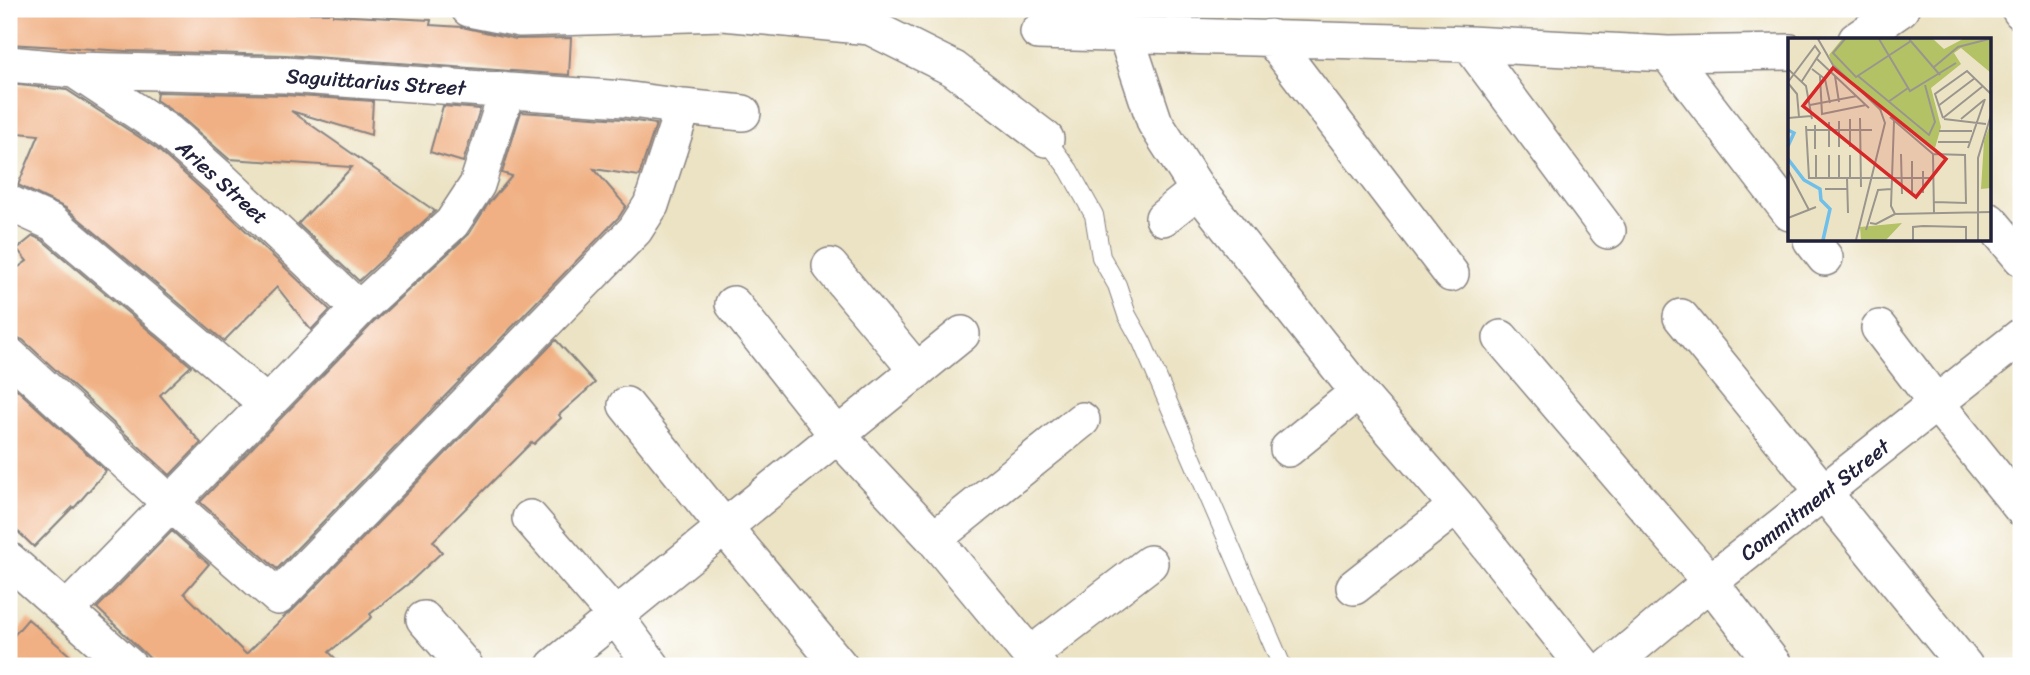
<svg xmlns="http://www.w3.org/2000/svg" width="2030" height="675" viewBox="0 0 2030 675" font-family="Sriracha,sans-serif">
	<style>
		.building { fill: #f0b083 }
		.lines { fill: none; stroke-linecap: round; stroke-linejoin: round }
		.lane-casing { stroke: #878280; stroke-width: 20 }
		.street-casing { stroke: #878280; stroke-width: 38 }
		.lane { stroke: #fff; stroke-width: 18 }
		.street { stroke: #fff; stroke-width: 35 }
		.labels { text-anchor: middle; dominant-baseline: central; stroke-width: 5; stroke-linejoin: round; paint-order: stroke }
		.street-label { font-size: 21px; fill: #22223b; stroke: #fff }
		.inset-river { fill: none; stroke: #6fbfea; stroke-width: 3.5 }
		.inset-road { fill: none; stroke: #9b968d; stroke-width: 2 }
		.view { fill: #d62828; fill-opacity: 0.15; stroke: #d62828; stroke-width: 3.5 }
		.inset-edge { fill: none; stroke: #22223b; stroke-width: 3.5 }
	</style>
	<rect width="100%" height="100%" fill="#fff"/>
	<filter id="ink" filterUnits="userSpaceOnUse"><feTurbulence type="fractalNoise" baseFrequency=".0143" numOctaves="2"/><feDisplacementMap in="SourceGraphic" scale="14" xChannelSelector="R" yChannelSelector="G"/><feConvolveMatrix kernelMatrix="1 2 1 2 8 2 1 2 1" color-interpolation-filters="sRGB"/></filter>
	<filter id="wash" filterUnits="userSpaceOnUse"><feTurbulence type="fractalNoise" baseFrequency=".00686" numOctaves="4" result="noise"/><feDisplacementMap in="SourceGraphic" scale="28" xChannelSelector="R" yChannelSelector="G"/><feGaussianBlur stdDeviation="1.57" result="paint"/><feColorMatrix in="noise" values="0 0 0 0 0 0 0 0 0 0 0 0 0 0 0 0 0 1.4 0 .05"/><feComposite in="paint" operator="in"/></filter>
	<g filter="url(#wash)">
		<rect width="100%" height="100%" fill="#ece3c4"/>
		<g id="blocks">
			<path class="building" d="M9,9H292V13H333V15L431,20L430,25L462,27L516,39L571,38L569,75L286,55L126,51L9,44Z
				M9,84L67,90L156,148L207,194L330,310L311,330L277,287L224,341L66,208L18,185L39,135L9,132Z
				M157,92L284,95L373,101L371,135L291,111L435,211L359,281L298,224L352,167L229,159L181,117L156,100Z
				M443,106L480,109L463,162L430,152Z
				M521,112L622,119L656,124L639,176L594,169L626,206L619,217L277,569L200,502L373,323L469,234L488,204L512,176L502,173Z
				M33,236L42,240L191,366L160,395L201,443L170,475L23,340L14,336L9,335V274L27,261L17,249Z
				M556,340L595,383L559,415L561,418L534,444L532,442L433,541L442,552L408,584L370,614L372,617L329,652L343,666H158L97,608L172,531L209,564L184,593L246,654L285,616L292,611Z
				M9,382L106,471L74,508L73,507L34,547L9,523Z
				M28,619L82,666H9V641Z"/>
		</g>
	</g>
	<g filter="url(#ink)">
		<use href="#blocks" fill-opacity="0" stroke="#878280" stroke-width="2"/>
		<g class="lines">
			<g class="lane-casing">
				<path id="lane" d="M1046,139L1069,170L1094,215L1101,257L1117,285L1127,315L1142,342L1282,666"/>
			</g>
			<g class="street-casing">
				<path id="street" d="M469,9L520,19L723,13L870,27L954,69L1046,139
					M2019,9L2021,12
					M1038,32L1469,44L1668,54L1790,52
					M1126,36L1155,123L1198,190L1358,392L1457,506L1584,666
					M1270,37L1451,274
					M1856,40L1901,9
					M1469,44L1608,231
					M1668,54L1790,213
					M9,64L74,70L285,75L624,99L683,107L743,113
					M74,70L168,132L221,179L359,309
					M9,203L53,223L267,404
					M1163,218L1198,190
					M1990,221L2021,258
					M1811,240L1825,258
					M830,266L917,371
					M733,304L837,435L934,539L1039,666
					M1681,317L1965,666
					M1879,328L1937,404L2021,508
					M1501,338L1710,582L1775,666
					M9,355L170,503L278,597L635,230L651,205L683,107
					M626,405L725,528L840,666
					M1288,449L1358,392
					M530,518L615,616L652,666
					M934,539L1082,420
					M9,560L129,666
					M1354,587L1457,506
					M67,610L359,309L452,223L477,185L507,91
					M424,619L465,666
					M1030,655L1150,563
					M554,666L962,334
					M1610,666L1710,582L2021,336"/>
			</g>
			<use href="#lane" class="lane"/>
			<use href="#street" class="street"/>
		</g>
	</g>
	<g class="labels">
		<g class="street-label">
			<text transform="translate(376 82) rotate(4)">Saguittarius Street</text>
			<text transform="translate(222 182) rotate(42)">Aries Street</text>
			<text transform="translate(1815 500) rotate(-38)">Commitment Street</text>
		</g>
	</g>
	<g transform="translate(1788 38)">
		<rect width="203" height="203" fill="#ece3c4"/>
		<path d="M54,1H145L156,11L175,1H203V35L173,10L166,15L173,26L143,50L153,89L147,110L98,71L92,73L45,26L41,17ZM203,84V150L193,151L196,103ZM114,185L98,202H73L72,189Z" fill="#b2c265"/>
		<path class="inset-river" d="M0,92L6,95L0,108M0,121L16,142L32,151L33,162L42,171L35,202"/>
		<path class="inset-road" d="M30,1L45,27L92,71L97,85L68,202M57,1L45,15L68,39L123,3M91,1L122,53L168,25M121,1L152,37M29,21L81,70M146,29L170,9L201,1M0,31L18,48L24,81M24,31L37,41L42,65M32,38L34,76L78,67M47,38L51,64M70,38L141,97L147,84L137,47M0,44L27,8L32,15L14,43M0,45L9,56L11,79M100,64L120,50M22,67L69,58M150,68L187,40M102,79L145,116L177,117L178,165L146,164M0,80L23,78M72,80L73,149M155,80L147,56L179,33L203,56M155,80L195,48M62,81V109M156,81L198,86M173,81L196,62M106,83L103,168L107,176L203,174M27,87V111M18,88L21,140H146M18,92H84M151,93H184M150,104H181M41,109V84M51,109V83M180,110L197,61M113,116L114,156M145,116L146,176M28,117V141M41,117V141M51,117V141M62,117V140M124,123V156M0,132L21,172M59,140L60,175M37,151H59M135,155V133M0,180L28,169M82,185L88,186L107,176M78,192L90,152L103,151M125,202V189L135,188L178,189V202M190,202V120L203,77"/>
		<path class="view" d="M45,30L158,121L128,159L15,68Z"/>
		<rect width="203" height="203" class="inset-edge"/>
	</g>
	<rect width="2030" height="675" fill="none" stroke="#fff" stroke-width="35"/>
</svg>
